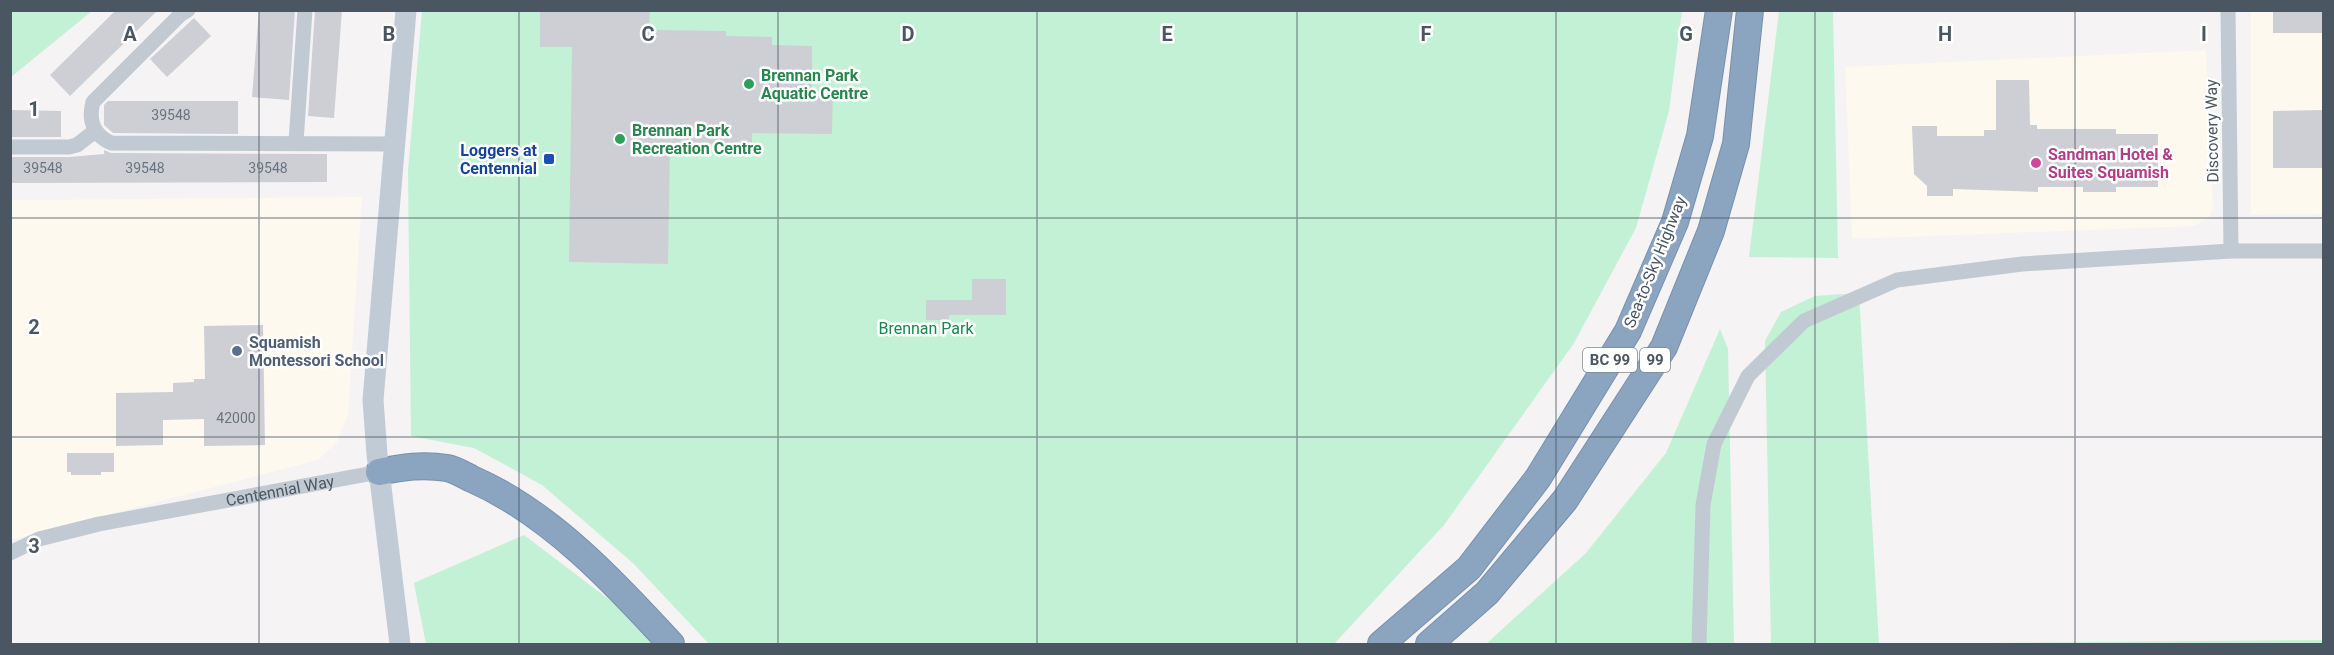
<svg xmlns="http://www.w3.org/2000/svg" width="2334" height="655" viewBox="0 0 2334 655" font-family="Roboto,sans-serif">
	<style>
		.commercial { fill: #fdf9ef }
		.green { fill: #c3f1d5 }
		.building { fill: #cdcfd5 }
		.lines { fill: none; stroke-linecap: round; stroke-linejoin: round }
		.highway-casing { stroke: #7690ad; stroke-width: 28 }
		.street { stroke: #c1cad2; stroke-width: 15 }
		.secondary { stroke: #c1cbd6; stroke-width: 21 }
		.highway { stroke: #8ba5c1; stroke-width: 26 }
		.grid { fill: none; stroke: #4a5661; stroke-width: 1.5; stroke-opacity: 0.55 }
		.leisure-dot { fill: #2e9e5b; stroke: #fff; stroke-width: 2 }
		.transit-dot { fill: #1a4fb4; stroke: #fff; stroke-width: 2 }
		.hotel-dot { fill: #d1479c; stroke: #fff; stroke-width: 2 }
		.service-dot { fill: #5c6f8a; stroke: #fff; stroke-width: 2 }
		.labels { text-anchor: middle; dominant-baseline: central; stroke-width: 5; stroke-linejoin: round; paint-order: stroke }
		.number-label { font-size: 14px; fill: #6b747e }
		.shield { fill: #fff; stroke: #808990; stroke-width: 1.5 }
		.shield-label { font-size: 15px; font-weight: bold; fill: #4a5661 }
		.leisure-label { font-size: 16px; font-weight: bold; fill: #27864d; stroke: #fff; text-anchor: start }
		.street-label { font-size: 16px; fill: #4a5661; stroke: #fff }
		.transit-label { font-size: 16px; font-weight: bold; fill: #164399; stroke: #fff; text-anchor: end }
		.hotel-label { font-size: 16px; font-weight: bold; fill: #b23c85; stroke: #fff; text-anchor: start }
		.park-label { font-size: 16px; fill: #17864f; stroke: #fff }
		.service-label { font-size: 16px; font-weight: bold; fill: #4e5e75; stroke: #fff; text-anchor: start }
		.grid-label { font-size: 20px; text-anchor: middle; font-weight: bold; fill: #4a5661; stroke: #fff; stroke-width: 5; stroke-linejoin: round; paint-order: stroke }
	</style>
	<rect width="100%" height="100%" fill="#f5f3f3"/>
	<path class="commercial" d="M2251,11H2323V214L2251,215Z
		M2206,50L2213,207L2210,217L2195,226L1852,239L1845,67Z
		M362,197L348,415L337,442L318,460L11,540V200Z"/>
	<path class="green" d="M11,10H92V11L11,77Z
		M422,11H1682L1669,111L1636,228L1574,343L1444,525L1334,644H709L634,564L542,485L474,448L411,436L408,171Z
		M1779,11H1833L1838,258L1749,257Z
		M1859,293L1879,644L2323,640V644H1771L1765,341L1781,312L1815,296Z
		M1720,329L1728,349L1734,644H1486L1586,553L1666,453Z
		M524,535L615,604L658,644H426L414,583Z"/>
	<path class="building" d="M116,10H158L70,96L50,75Z
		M259,10H295L289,100L252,97Z
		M315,10H342L334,118L308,116Z
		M540,10H650L649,30L726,31V36L772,37V45L812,46V89L833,90L832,134L752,133V147H725V144L670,143L668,264L569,262L572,47H540Z
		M2273,10H2324V33H2273Z
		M194,18L211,36L167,77L150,59Z
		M1996,80H2029L2030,125H2037V129H2116V134H2158V187H2116V192H2083V187H2038V192L1953,189V196H1927V186L1914,174L1912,126H1937V136H1984V130H1996Z
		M108,101H238V134L113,133L104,125V105Z
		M10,110L61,111V137H10Z
		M2324,110V168H2273V111Z
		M104,150L111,153L327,154V182L10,183V157H69L104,154Z
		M972,279H1006V315H949V320H926V300H972Z
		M263,325L265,445L204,446V419L163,420V445L116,446V393L173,392V383L194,382V379H205L204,326Z
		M67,453H114V472H101V475H71V472H67Z"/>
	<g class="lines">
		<g class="highway-casing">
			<path id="highway" d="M379,472C403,467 423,464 447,468C456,470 464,475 472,479C550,513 615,583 671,644
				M1381,644L1469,568L1538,478L1628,331L1675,222L1700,136L1719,10
				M1429,644L1487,593L1565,500L1664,347L1711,231L1736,144L1750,10"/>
		</g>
		<g class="street">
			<path d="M188,10L180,15L93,102C88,120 93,135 111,143L394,144"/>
			<path d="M2228,10L2231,251"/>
			<path d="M296,142L305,10"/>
			<path d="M10,147H69L77,145L95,131"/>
			<path id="s1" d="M10,553L39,539L99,524L379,472"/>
			<path d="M1699,644L1703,505L1714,444L1748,376L1804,321L1897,280L2022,264L2231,251H2324"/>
		</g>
		<path class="secondary" d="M400,644L377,454L373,400L406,10"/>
		<use href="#highway" class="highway"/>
	</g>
	<path class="grid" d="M259,10V644M519,10V644M778,10V644M1037,10V644M1297,10V644M1556,10V644M1815,10V644M2075,10V644M10,218H2324M10,437H2324"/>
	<g class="leisure-dot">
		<circle cx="749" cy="84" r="6"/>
		<circle cx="620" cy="139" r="6"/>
	</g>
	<rect class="transit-dot" x="543" y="153" width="12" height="12" rx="3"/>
	<circle class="hotel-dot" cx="2036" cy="163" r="6"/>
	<circle class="service-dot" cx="237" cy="351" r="6"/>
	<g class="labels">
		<g class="number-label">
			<text x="171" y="115">39548</text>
			<text x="43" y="168">39548</text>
			<text x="145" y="168">39548</text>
			<text x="268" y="168">39548</text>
			<text x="236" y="418">42000</text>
		</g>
		<g class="shield">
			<rect x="1583" y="348" width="54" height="24" rx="4.5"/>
			<rect x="1640" y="348" width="30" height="24" rx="4.5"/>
		</g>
		<g class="shield-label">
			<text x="1610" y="360">BC 99</text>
			<text x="1655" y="360">99</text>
		</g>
		<g class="leisure-label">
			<text x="761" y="75">Brennan Park<tspan x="761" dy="18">Aquatic Centre</tspan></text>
			<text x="632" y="130">Brennan Park<tspan x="632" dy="18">Recreation Centre</tspan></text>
		</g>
		<g class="street-label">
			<text transform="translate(2212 131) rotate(-91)">Discovery Way</text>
			<text transform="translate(1655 262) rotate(-68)">Sea-to-Sky Highway</text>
			<text stroke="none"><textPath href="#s1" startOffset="278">Centennial Way</textPath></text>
		</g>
		<g class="transit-label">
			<text x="537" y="150">Loggers at<tspan x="537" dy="18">Centennial</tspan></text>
		</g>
		<g class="hotel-label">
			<text x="2048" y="154">Sandman Hotel &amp;<tspan x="2048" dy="18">Suites Squamish</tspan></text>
		</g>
		<g class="park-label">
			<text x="926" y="328">Brennan Park</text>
		</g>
		<g class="service-label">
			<text x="249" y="342">Squamish<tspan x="249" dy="18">Montessori School</tspan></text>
		</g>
	</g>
	<g class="grid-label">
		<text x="130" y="41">A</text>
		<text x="389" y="41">B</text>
		<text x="648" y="41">C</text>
		<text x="908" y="41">D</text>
		<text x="1167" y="41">E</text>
		<text x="1426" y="41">F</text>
		<text x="1686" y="41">G</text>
		<text x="1945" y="41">H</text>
		<text x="2204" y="41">I</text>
		<text x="34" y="116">1</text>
		<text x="34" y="334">2</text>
		<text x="34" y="553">3</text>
	</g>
	<rect width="2334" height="655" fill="none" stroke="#4a5661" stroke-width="24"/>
</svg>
